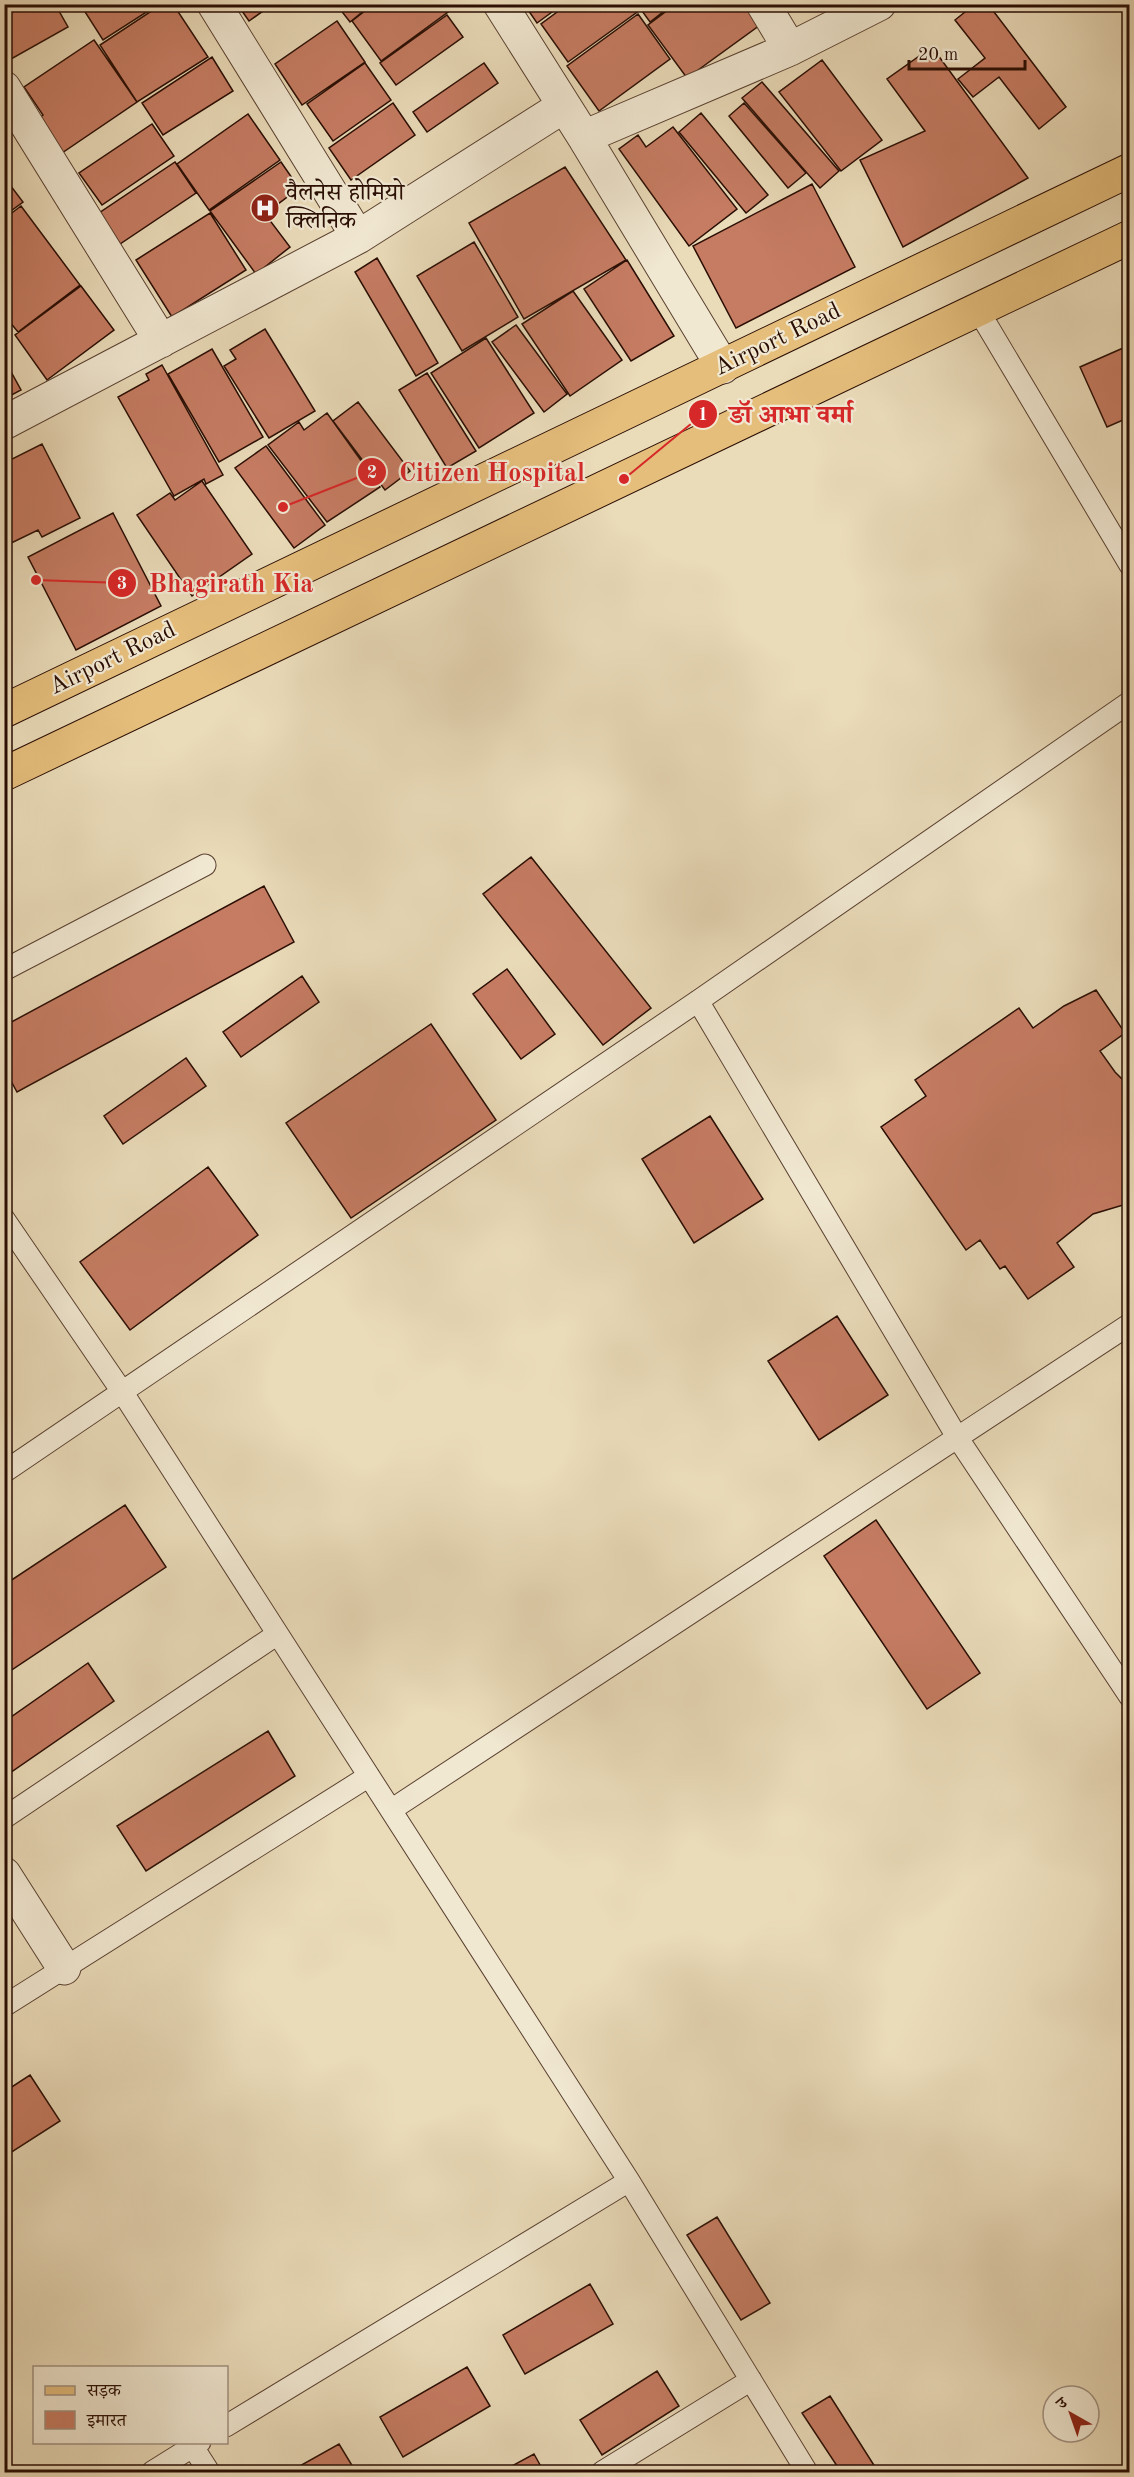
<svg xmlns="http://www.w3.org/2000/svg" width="1134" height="2477" viewBox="0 0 1134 2477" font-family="'Old Standard TT','Noto Serif Devanagari',serif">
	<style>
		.building { fill: #c67c63; stroke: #2a0e04; stroke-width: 1.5 }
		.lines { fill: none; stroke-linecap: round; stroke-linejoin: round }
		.service-casing { stroke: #5a4131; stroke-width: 23 }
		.minor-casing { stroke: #5a4131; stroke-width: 35 }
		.primary-casing { stroke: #2a0e04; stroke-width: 35 }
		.service { stroke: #f1e8d2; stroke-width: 21 }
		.minor { stroke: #f1e8d2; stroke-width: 33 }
		.primary { stroke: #e5be7c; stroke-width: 33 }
		.labels { text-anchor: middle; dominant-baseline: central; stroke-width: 4.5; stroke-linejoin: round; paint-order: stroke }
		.poi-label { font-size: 24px; fill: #2a0e04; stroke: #f1e8d2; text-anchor: start }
		.street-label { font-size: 24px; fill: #2a0e04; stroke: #f1e8d2 }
		.leader { fill: none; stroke: #d62828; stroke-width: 2 }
		.callout-dot { fill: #d62828; stroke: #f1e8d2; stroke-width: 2 }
		.mark-label { font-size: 18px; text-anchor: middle; font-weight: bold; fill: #fff }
		.callout-label { font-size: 26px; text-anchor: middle; font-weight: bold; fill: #d62828; stroke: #f1e8d2; stroke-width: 4.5; stroke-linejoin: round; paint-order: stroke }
	</style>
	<rect width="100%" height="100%" fill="#eadbb9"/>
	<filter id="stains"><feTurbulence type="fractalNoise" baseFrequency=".00333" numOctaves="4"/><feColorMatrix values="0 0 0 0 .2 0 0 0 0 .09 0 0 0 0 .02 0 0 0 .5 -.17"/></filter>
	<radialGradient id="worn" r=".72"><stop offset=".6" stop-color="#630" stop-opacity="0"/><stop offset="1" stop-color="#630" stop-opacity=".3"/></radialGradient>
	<path class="building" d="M27,4H55L68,27L4,63V17Z
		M80,4H159L103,40Z
		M162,4H173L208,57L137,102L100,45Z
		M237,4H273L249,21Z
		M336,4H372L350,22Z
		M374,4H443L448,12L381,61L352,21Z
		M524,4H563L537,23Z
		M568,4H636L640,10L568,62L541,24Z
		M637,4H673L650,22Z
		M676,4H745L760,25L687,78L648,25Z
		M975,4H988L1066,107L1039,129L999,77L973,97L958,79L985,58L955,20Z
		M638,14L670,59L599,111L567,66Z
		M447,15L463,37L396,85L380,63Z
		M337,21L365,62L302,105L275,64Z
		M94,40L137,102L59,155L36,120L43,115L24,87Z
		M932,47L1028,178L903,247L860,160L925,131L887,79Z
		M212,57L233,91L163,135L142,103Z
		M822,60L882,140L841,171L779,92Z
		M365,63L391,100L333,141L307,104Z
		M484,63L498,83L427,132L413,112Z
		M762,82L839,171L820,188L742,98Z
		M393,103L415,135L351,180L329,148Z
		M744,103L806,173L788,188L729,116Z
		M701,113L768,195L746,213L679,132Z
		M248,114L280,160L209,210L177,164Z
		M152,124L174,156L102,205L79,173Z
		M673,127L737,209L689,246L619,149L638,135L646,147Z
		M175,162L196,193L120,244L99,213Z
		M281,162L299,188L265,214L290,247L256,274L210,211Z
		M565,167L626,260L524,319L469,223Z
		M4,177L23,202L4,216Z
		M812,184L855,267L736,328L693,246Z
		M21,206L80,285L18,332L4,315V219Z
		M210,213L246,270L172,317L136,260Z
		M474,242L518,317L462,351L417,276Z
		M377,258L438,363L416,376L355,272Z
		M627,260L674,336L631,361L584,289Z
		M81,286L114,330L47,380L15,335Z
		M573,291L622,360L570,396L522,324Z
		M516,325L567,394L544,412L492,342Z
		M265,329L315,411L269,438L224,366L236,359L230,350Z
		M486,338L534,413L479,448L431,373Z
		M1130,345V417L1107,427L1080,367Z
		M212,349L263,437L219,462L168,374Z
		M4,359L21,390L4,399Z
		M162,365L223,475L206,484L204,479L174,496L118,397L149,380L146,374Z
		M427,373L476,451L447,468L399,390Z
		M358,402L410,471L385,490L333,421Z
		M327,413L380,487L327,522L268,445L299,422L304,430Z
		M42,444L80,518L42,537L38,530L5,546L4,475L8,473L4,463Z
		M266,446L325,525L294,548L235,468Z
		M202,481L252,554L192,596L137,515L170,493L175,500Z
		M113,513L161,606L76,650L28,557Z
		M531,857L651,1008L603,1045L483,894Z
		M264,886L294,942L17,1092L4,1068V1026Z
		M507,969L555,1034L521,1059L473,994Z
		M302,976L319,1002L241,1057L223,1032Z
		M1096,990L1125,1033L1100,1051L1115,1072L1130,1087V1203L1093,1214L1057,1243L1074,1267L1028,1299L1005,1266L1000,1269L980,1240L966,1250L881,1127L926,1096L915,1080L1019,1008L1033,1028L1064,1006Z
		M431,1024L496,1120L351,1218L286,1123Z
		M186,1058L206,1086L123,1144L104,1116Z
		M710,1116L763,1199L694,1243L642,1159Z
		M208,1167L258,1235L130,1330L80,1262Z
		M837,1316L888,1395L819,1440L768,1361Z
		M125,1505L166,1567L4,1675V1585Z
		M876,1520L980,1673L927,1709L824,1556Z
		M88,1663L114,1701L4,1777V1722Z
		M268,1731L295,1776L146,1871L117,1826Z
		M30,2075L60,2121L4,2157V2092Z
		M717,2217L770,2303L741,2320L687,2235Z
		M590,2284L613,2324L525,2374L503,2335Z
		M467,2367L490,2406L403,2457L380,2417Z
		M657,2371L679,2406L602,2455L580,2420Z
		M830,2396L877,2470L873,2472H841L802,2413Z
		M339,2444L356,2472H289Z
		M534,2454L544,2472H501Z"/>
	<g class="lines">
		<g class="service-casing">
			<path id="service" d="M978,310L1130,565
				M4,970L205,865
				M698,1001L957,1437L1130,1697
				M4,1219L123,1393L629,2181L807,2472
				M4,1472L698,1001L1130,702
				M391,1810L1130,1324
				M4,1818L276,1635
				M4,2006L369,1776
				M226,2426L629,2181
				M193,2447L209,2472
				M152,2472L200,2442
				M602,2472L751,2380"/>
		</g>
		<g class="minor-casing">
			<path id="minor" d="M214,4L358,237
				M500,4L584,137L723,367
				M763,4L790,49
				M4,88L161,341
				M584,137L790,49L879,4
				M4,423L358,237L564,106
				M4,1874L64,1968"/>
		</g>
		<g class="primary-casing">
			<path id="primary" d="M4,711L1130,170
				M4,774L1130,237"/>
		</g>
		<use href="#service" class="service"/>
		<use href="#minor" class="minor"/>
		<use href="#primary" class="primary"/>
	</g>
	<defs>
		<g id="hospital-disc" transform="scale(1.5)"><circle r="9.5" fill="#8f2418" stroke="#f1e8d2"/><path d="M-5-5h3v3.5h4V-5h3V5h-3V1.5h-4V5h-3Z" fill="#fff"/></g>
	</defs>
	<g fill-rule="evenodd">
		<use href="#hospital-disc" x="265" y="208"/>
	</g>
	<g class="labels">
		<g class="poi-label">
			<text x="286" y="194">वैलनेस होमियो<tspan x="286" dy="28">क्लिनिक</tspan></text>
		</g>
		<g class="street-label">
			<text transform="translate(778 340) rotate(-26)">Airport Road</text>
			<text transform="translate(113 659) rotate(-26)">Airport Road</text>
		</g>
	</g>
	<path class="leader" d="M624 479L703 414M283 507L372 472M36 580L122 583"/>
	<g class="callout-dot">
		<circle cx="624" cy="479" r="6"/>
		<circle cx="283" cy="507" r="6"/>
		<circle cx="36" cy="580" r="6"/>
		<circle cx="703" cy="414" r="15"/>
		<circle cx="372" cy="472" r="15"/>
		<circle cx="122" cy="583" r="15"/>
	</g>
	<g class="mark-label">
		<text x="703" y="420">1</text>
		<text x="372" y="478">2</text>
		<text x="122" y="589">3</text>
	</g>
	<g class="callout-label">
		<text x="791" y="423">ङॉ आभा वर्मा</text>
		<text x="492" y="481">Citizen Hospital</text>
		<text x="231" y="592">Bhagirath Kia</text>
	</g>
	<rect width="1134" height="2477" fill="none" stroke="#eadbb9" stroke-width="24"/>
	<rect x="6" y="6" width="1122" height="2465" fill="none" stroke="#2a0e04" stroke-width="3"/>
	<rect x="12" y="12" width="1110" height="2453" fill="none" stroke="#2a0e04" stroke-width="1.5"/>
	<rect x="33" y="2366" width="195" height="78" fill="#f1e8d2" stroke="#a19180" stroke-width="1.5"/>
	<rect x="45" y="2386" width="30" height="9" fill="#e5be7c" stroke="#a19180" stroke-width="1.5"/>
	<text x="87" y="2396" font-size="18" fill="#2a0e04">सड़क</text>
	<rect x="45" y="2411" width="30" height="18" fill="#c67c63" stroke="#a19180" stroke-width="1.5"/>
	<text x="87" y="2426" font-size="18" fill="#2a0e04">इमारत</text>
	<g transform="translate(1071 2414) rotate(320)"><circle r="28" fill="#f1e8d2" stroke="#a19180" stroke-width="1.5"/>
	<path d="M0-4.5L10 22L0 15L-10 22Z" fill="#8f2418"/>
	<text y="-9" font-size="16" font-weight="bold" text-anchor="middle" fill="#2a0e04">उ</text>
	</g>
	<path d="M909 60v9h116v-9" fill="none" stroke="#2a0e04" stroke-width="3"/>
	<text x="918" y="60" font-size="18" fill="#2a0e04" stroke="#f1e8d2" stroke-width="4.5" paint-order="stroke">20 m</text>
	<rect width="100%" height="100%" filter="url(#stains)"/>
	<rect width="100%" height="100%" fill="url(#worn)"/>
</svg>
